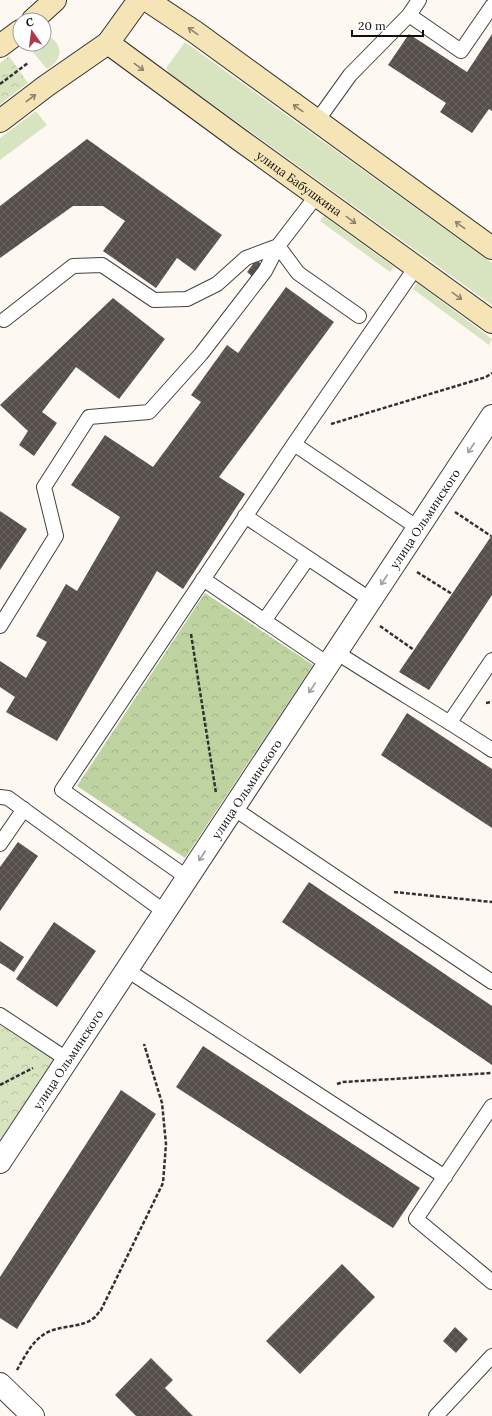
<svg xmlns="http://www.w3.org/2000/svg" width="492" height="1416" viewBox="0 0 492 1416" font-family="Lora,serif">
	<style>
		.grass { fill: #d8e4c0 }
		.forest { fill: url(#forest-crowns) }
		.park { fill: url(#park-crowns) }
		.building { fill: url(#building-cross-hatch) }
		.lines { fill: none; stroke-linecap: round; stroke-linejoin: round }
		.lane-casing { stroke: #424242; stroke-width: 16 }
		.street-casing { stroke: #424242; stroke-width: 24 }
		.secondary-casing { stroke: #313131; stroke-width: 24 }
		.path { stroke: #313131; stroke-width: 2.5; stroke-dasharray: 4 2; stroke-linecap: butt }
		.lane { stroke: #fff; stroke-width: 14 }
		.street { stroke: #fff; stroke-width: 22 }
		.secondary { stroke: #f5e4b6; stroke-width: 22 }
		.oneway { stroke: #8e846b }
		.oneway2 { stroke: #9f9f9f }
		.labels { text-anchor: middle; dominant-baseline: central; stroke-width: 4; stroke-linejoin: round; paint-order: stroke }
		.street-label { font-size: 12px; fill: #0f0f0f; stroke: #fff }
	</style>
	<defs>
		<pattern id="forest-crowns" width="20" height="18" patternUnits="userSpaceOnUse"><rect width="20" height="18" fill="#bfd3a1"/><path d="M2 6a3 3 0 1 1 6 0M12 15a3 3 0 1 1 6 0" fill="none" stroke="#a3b489"/></pattern>
		<pattern id="park-crowns" width="20" height="18" patternUnits="userSpaceOnUse"><rect width="20" height="18" fill="#d8e4c0"/><path d="M2 6a3 3 0 1 1 6 0M12 15a3 3 0 1 1 6 0" fill="none" stroke="#b8c2a4"/></pattern>
		<pattern id="building-cross-hatch" width="8" height="8" patternUnits="userSpaceOnUse"><rect width="8" height="8" fill="#564f4c"/><path d="M0 0l8 8M0 8l8-8" fill="none" stroke="#696461"/></pattern>
	</defs>
	<rect width="100%" height="100%" fill="#fdf9f2"/>
	<path class="grass" d="M44,35C55,37 64,49 57,60C55,64 51,66 47,69L26,44H44Z
		M185,42L492,263V305L170,74L166,68Z
		M36,111L47,125L0,160V138Z
		M324,216L394,267L390,272L320,221Z
		M417,283L492,339L489,345L413,289Z"/>
	<path class="forest" d="M205,593L313,665L185,858L77,786Z"/>
	<path class="park" d="M9,56L28,83L0,104V63Z
		M0,1022L50,1055L53,1061V1068L0,1147Z"/>
	<path class="building" d="M409,34L467,72L492,34V111L489,109L472,133L440,112L446,103L388,65Z
		M87,139L222,235L195,271L177,258L156,288L103,251L125,221L103,206H73L0,258V206Z
		M256,260L263,265L254,278L247,272Z
		M286,287L334,322L219,477L245,494L183,589L157,571L57,741L6,712L15,697L0,687V661L26,678L47,642L36,636L66,584L77,591L120,517L71,485L105,435L153,467L201,402L191,395L227,345L238,353Z
		M113,298L165,339L119,399L76,367L42,412L57,423L34,456L19,445L28,431L0,405Z
		M0,511L27,529L0,570Z
		M492,535V595L429,690L399,672Z
		M407,713L492,769V828L381,755Z
		M18,842L38,856L0,911V867Z
		M309,882L492,1006V1065L282,922Z
		M54,922L96,951L57,1007L16,979Z
		M0,941L24,957L14,972L0,963Z
		M203,1046L420,1188L393,1228L176,1087Z
		M121,1090L156,1114L17,1329L0,1318V1277Z
		M342,1264L375,1297L300,1374L266,1341Z
		M455,1327L468,1339L456,1353L443,1341Z
		M151,1358L173,1380L165,1388L193,1416H136L115,1395Z"/>
	<g class="lines">
		<g class="lane-casing">
			<path id="lane" d="M409,15L461,51L492,6
				M317,121L350,75L409,15L419,0
				M4,320L73,266L102,265L154,300L187,299L217,284L246,258L278,246L298,273L359,316
				M294,444L418,528
				M245,516L371,600
				M203,579L328,664
				M264,621L308,558
				M0,626L56,536L44,487L89,417L149,412L201,354L265,271L278,246L317,195
				M336,652C388,686 441,716 492,750
				M450,722L492,660
				M0,797L8,798L165,912
				M233,808L492,982
				M0,844L24,809
				M188,878L62,790L294,444L416,267
				M127,970L445,1177
				M0,1015L68,1060
				M492,1106L416,1219L492,1282
				M436,1416L492,1356"/>
		</g>
		<g class="street-casing">
			<g id="street">
				<path id="s1" d="M0,1162L492,416"/>
				<path d="M0,1384L33,1416"/>
			</g>
		</g>
		<g class="secondary-casing">
			<g id="secondary">
				<path d="M147,0L195,32L492,248"/>
				<path d="M33,20L55,0"/>
				<path id="s2" d="M108,43L240,140L492,322"/>
				<path d="M0,46L20,31"/>
				<path d="M0,121L46,86L108,43L139,0"/>
			</g>
		</g>
		<path class="path" d="M0,84L28,63
			M331,424L486,377L492,373
			M455,512L491,536
			M417,572L452,594
			M380,626L414,650
			M191,634L216,793
			M486,703L492,702
			M394,892L492,902
			M337,1084L343,1082L492,1073
			M0,1085L33,1068
			M17,1370C24,1358 31,1343 43,1335C58,1324 82,1329 95,1317C97,1315 99,1312 101,1310L163,1183L166,1144L162,1103L144,1044"/>
		<use href="#lane" class="lane"/>
		<use href="#street" class="street"/>
		<use href="#secondary" class="secondary"/>
	</g>
	<defs><path id="oneway-shaft" d="M-6 0H5M1.5-3L5.5 0L1.5 3" fill="none" stroke-width="1.6" stroke-linecap="round" stroke-linejoin="round"/></defs>
	<g class="oneway">
		<use href="#oneway-shaft" transform="translate(193 31) rotate(-144)"/>
		<use href="#oneway-shaft" transform="translate(139 67) rotate(37)"/>
		<use href="#oneway-shaft" transform="translate(31 98) rotate(-37)"/>
		<use href="#oneway-shaft" transform="translate(298 108) rotate(-144)"/>
		<use href="#oneway-shaft" transform="translate(351 220) rotate(36)"/>
		<use href="#oneway-shaft" transform="translate(460 225) rotate(-144)"/>
		<use href="#oneway-shaft" transform="translate(457 296) rotate(36)"/>
	</g>
	<g class="oneway2">
		<use href="#oneway-shaft" transform="translate(471 448) rotate(123)"/>
		<use href="#oneway-shaft" transform="translate(384 580) rotate(123)"/>
		<use href="#oneway-shaft" transform="translate(312 688) rotate(123)"/>
		<use href="#oneway-shaft" transform="translate(202 856) rotate(123)"/>
	</g>
	<g class="labels">
		<g class="street-label">
			<text stroke="none"><textPath href="#s2" startOffset="237">улица Бабушкина</textPath></text>
			<text stroke="none"><textPath href="#s1" startOffset="771">улица Ольминского</textPath></text>
			<text stroke="none"><textPath href="#s1" startOffset="447">улица Ольминского</textPath></text>
			<text stroke="none"><textPath href="#s1" startOffset="123">улица Ольминского</textPath></text>
		</g>
	</g>
	<g transform="translate(32 32) rotate(346)"><circle r="19" fill="#ffffff" stroke="#9f9f9f"/>
	<path d="M0-3L7 15L0 10L-7 15Z" fill="#ad384f"/>
	<text y="-6" font-size="11" font-weight="bold" text-anchor="middle" fill="#0f0f0f">С</text>
	</g>
	<path d="M352 30v6h71v-6" fill="none" stroke="#0f0f0f" stroke-width="2"/>
	<text x="358" y="30" font-size="12" fill="#0f0f0f" stroke="#ffffff" stroke-width="3" paint-order="stroke">20 m</text>
</svg>
